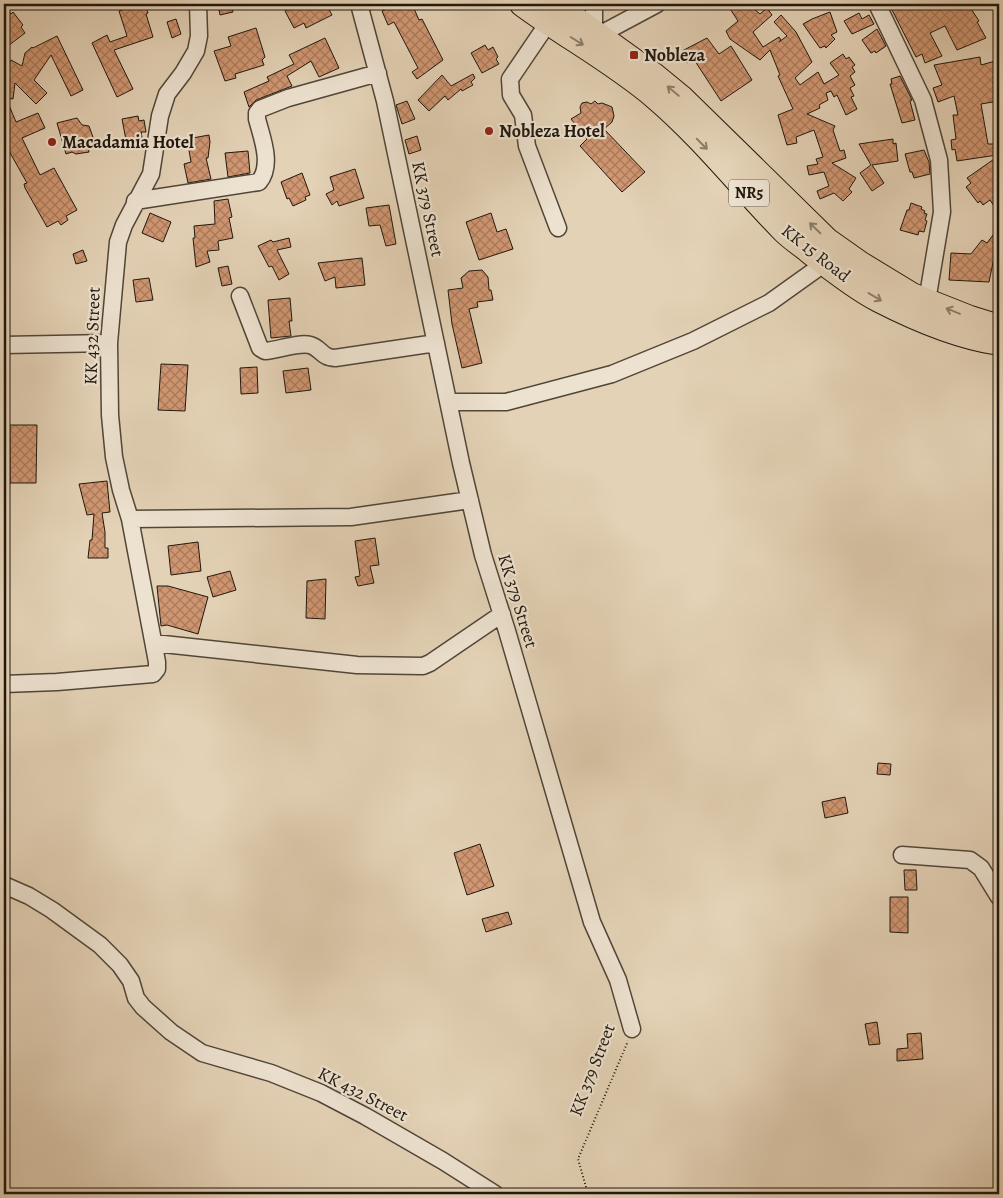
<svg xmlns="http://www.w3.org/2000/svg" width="1003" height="1198" viewBox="0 0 1003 1198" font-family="Alegreya,serif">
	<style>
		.building { fill: url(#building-cross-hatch); stroke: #1f170e }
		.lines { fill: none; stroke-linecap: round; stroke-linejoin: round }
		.minor-casing { stroke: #504638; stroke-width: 19 }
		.highway-casing { stroke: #1f170e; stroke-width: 26 }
		.path { stroke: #1f170e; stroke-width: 2; stroke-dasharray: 1 2.5; stroke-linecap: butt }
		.minor { stroke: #ede2d0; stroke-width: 16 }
		.highway { stroke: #e4d2b6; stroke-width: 24 }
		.oneway { stroke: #8b7e6a }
		.poi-dot { fill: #8f2418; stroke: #ede2d0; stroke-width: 2 }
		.labels { text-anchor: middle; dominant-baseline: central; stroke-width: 4.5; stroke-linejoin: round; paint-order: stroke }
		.shield { fill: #ede2d0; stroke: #5d5448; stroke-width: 1 }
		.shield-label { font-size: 16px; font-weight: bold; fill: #1f170e }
		.poi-label { font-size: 18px; font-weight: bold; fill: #1f170e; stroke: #ede2d0; text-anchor: start }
		.street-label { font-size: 18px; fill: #1f170e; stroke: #ede2d0 }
	</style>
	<defs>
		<pattern id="building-cross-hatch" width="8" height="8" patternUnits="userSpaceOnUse" patternTransform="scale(1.25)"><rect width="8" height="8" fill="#d19772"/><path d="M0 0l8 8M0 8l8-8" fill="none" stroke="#a97a5c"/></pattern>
	</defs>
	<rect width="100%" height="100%" fill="#e4d2b6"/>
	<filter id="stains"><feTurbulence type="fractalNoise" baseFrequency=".004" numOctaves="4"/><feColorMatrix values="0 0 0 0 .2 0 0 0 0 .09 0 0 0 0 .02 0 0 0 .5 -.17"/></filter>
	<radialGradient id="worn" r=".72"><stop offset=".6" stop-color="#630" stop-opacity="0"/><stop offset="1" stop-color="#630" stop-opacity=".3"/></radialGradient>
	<path class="building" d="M139,4H145L148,13L146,14L153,37L114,50L133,89L117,97L92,43L107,35L110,42L127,36L119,11Z
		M218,4H231L233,12L220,15Z
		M300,4H326L332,15L306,28L304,23L294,28L285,11Z
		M391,4H412L419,20L422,19L443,60L417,79L412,72L418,68L394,22L388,25L382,11L385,10L384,7Z
		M727,4H748L760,14L767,8L772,15L753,32L763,47L779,37L781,40L779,42L787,36L774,22L781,15L796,32L812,62L795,78L800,85L818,72L824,84L839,75L830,63L843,54L846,59L849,57L855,65L852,67L855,72L850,76L855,85L850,88L854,96L851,97L857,109L846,115L837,95L834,97L831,91L826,93L828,100L819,105L820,108L807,114L835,126L833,130L840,151L844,150L846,158L832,163L856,178L849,189L852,192L843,201L834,193L820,199L817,191L829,186L824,172L809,175L807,166L818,164L816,159L823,157L814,130L796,137L797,143L787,145L778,115L793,109L778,76L780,75L770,50L760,60L730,39L726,31L738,21Z
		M906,4H968L979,21L977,22L986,38L957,50L945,26L930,33L942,56L925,63L922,54L916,57L892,10Z
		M4,5L11,14L13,12L23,25L21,27L25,33L4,49Z
		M830,12L837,32L831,35L835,39L826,48L825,46L820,48L803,24L812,19Z
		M859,13L862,19L869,15L874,24L852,34L844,21Z
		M176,19L181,34L172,38L167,22Z
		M256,28L265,57L262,60L264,65L235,74L236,78L225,81L214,51L231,46L228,37Z
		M877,29L886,46L876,53L875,51L871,53L862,40Z
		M57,36L83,90L71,96L51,55L34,80L47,93L36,104L15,83L13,99L6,98L16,122L38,113L45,128L22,138L40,175L54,168L77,210L66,216L68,220L61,225L58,221L47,227L25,188L24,184L27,183L4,142V72L11,60L22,66L25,53L32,47L33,48Z
		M325,38L339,68L319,77L311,61L287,76L292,86L256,100L249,107L244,92L269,81L267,77L294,64L289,55Z
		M707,38L719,54L731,46L752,80L721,101L693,58L687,63L682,51Z
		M485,45L488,50L493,47L498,57L496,59L499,64L482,73L471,53Z
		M980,57L981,65L999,60V101L981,104L988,144H997V155L957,161L955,149L952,150L951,140L956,139L953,115H958L954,96L938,102L933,88L942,85L934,65Z
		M473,74L475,78L471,82L473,85L462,91L461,89L448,100L445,96L429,111L418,100L442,75L451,86Z
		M900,76L912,100L910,101L915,120L902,123L890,84H892L891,79Z
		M407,101L415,119L402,124L396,105Z
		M595,101L598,104L602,103L612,107L614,116L612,122L604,129L645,172L622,192L580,146L587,139L571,119L581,113L580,107L582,103L587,102L591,104Z
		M138,116L139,121L144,120L146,132H141L142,137L126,140L122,119Z
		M77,118L82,125L89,126L94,140L88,146L89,152L76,154L72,152L66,154L57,123Z
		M209,135L210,142L208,158H206L211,179L188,183L184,164L191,162L187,139Z
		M417,136L421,150L409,154L405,140Z
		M893,139V144L896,143L898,161L872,165L884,183L872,191L860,173L871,165L859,144Z
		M924,150L929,162L930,174L914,178L912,172H910L905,154Z
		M248,151L250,173L228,177L225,153Z
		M997,157V169L999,168V203L994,206L990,200L983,205L980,201L978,203L966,187L971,183L967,178Z
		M355,169L364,198L339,206L337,201L332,205L326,194L334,190L330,177Z
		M302,173L310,195L305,197L306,200L293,206L289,198L287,199L281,182Z
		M228,199L232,217L229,218L233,238L218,241L219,250L207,251L210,262L196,267L193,238H195L194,226L215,224L214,201Z
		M911,203L922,207L921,209L925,211L924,213L927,214L925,220L927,221L924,232L919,231L918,235L900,230L907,210H909Z
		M389,205L396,244L386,246L380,225L369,226L366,208Z
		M150,213L171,222L163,242L142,233Z
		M491,213L497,232L506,229L513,249L479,260L466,222Z
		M999,227V256L995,253L989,282L949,280L951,253L971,254L982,240L987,243Z
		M289,238L291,247L277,250L289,274L279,280L272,266L269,267L258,246L271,240L273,242Z
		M83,250L87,261L76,264L73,254Z
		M362,258L365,285L336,288L335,277L325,281L318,263Z
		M228,266L232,284L222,286L218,268Z
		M482,270L488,277L489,290H491L493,300L477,302L478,307L469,309L482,363L462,368L452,324L448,290L463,288L461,278L469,271Z
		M149,278L153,300L136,302L133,280Z
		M290,298L292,321H289L291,336L271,338L268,300Z
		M161,364L188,365L185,411L158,410Z
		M257,367L258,393L241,394L240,368Z
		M308,368L311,390L286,393L283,371Z
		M10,425H37L36,483H10Z
		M107,481L110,512L102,513L105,532V548H108V558H88L90,540H92L94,514L87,515L79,484Z
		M375,538L379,565L370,566L374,583L358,586L355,577L360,576L355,541Z
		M198,542L201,571L171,575L168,546Z
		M230,571L236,590L213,597L207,577Z
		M326,579L325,619L306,618L307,581Z
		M157,586H168L208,597L198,634L167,625L161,626Z
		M878,763L891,764L890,775L877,774Z
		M845,797L848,813L825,818L822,802Z
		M480,844L494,886L467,895L454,853Z
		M904,870H916L917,890H905Z
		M890,897H908V933L890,932Z
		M508,912L512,924L486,932L482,919Z
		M877,1022L880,1044L869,1045L865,1024Z
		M921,1033L923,1059L897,1061V1049L908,1048L907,1034Z"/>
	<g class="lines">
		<g class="minor-casing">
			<path id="minor" d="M359,4L385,101L461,463L483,555L507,631L592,922L618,980L632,1029
				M877,4L923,100L939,160L942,212L927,301
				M548,23L510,79L511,95L523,115L527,146L558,228
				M594,31V4
				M599,35L657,4
				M135,201L259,182C273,165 262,138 257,119V113L260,109L288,98L378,73
				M240,296L260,348L265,351C278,350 299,342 310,345C321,348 322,358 335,358L436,343
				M4,345L109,343
				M449,402H506L612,374L693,341L769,303L825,263
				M130,519L351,517L470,500
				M154,643L357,665L423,666L430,663L502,614
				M4,684L57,682L153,674L157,669V662L130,519L121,490L114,457L110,415L109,343L118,242L124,225L151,174L160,116L167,94L183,73L196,51L199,36L198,4
				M902,855L970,860L981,868L999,897
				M4,885L29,896L52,910L100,945L120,965L131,981L136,998L143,1007L171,1032L202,1053L271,1073L321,1093L365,1116L443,1161L495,1194"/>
		</g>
		<g class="highway-casing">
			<path id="highway" d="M522,4C565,36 614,62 655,97C702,137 741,187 784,231C792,239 802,245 810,252C829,267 857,289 879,300C914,318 960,337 999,343
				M555,4L654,75L682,98L827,240L861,264L912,295L970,318L999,327"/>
		</g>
		<path class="path" d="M588,1194L578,1159L628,1041"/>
		<use href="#minor" class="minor"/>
		<use href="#highway" class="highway"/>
	</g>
	<defs><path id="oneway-shaft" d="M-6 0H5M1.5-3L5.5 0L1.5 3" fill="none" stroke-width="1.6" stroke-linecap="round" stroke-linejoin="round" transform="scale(1.25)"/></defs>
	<g class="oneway">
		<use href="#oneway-shaft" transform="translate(577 41) rotate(32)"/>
		<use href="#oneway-shaft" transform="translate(673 91) rotate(-140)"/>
		<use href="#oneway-shaft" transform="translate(702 144) rotate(45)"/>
		<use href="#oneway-shaft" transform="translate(815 228) rotate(-136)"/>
		<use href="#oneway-shaft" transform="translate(875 297) rotate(31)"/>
		<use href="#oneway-shaft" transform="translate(953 311) rotate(-158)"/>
	</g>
	<g class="poi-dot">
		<rect x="629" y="50" width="10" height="10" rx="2.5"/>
		<circle cx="489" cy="131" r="5"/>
		<circle cx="52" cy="142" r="5"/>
	</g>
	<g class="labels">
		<rect class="shield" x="729" y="179.5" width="40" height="27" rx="4"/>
		<g class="shield-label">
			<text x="749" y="193">NR5</text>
		</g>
		<g class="poi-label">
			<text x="644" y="55">Nobleza</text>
			<text x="499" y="131">Nobleza Hotel</text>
			<text x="62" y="142">Macadamia Hotel</text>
		</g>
		<g class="street-label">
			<text transform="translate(428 209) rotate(78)">KK 379 Street</text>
			<text transform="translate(816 253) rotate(38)">KK 15 Road</text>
			<text transform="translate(92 336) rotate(-88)">KK 432 Street</text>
			<text transform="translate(518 601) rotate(73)">KK 379 Street</text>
			<text transform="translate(592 1070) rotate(-69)">KK 379 Street</text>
			<text transform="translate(363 1094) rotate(27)">KK 432 Street</text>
		</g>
	</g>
	<rect width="1003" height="1198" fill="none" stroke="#e4d2b6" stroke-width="20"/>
	<rect x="5" y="5" width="993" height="1188" fill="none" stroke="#1f170e" stroke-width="2.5"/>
	<rect x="10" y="10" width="983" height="1178" fill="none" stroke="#1f170e"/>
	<rect width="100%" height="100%" filter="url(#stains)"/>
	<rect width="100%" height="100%" fill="url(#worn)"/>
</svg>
